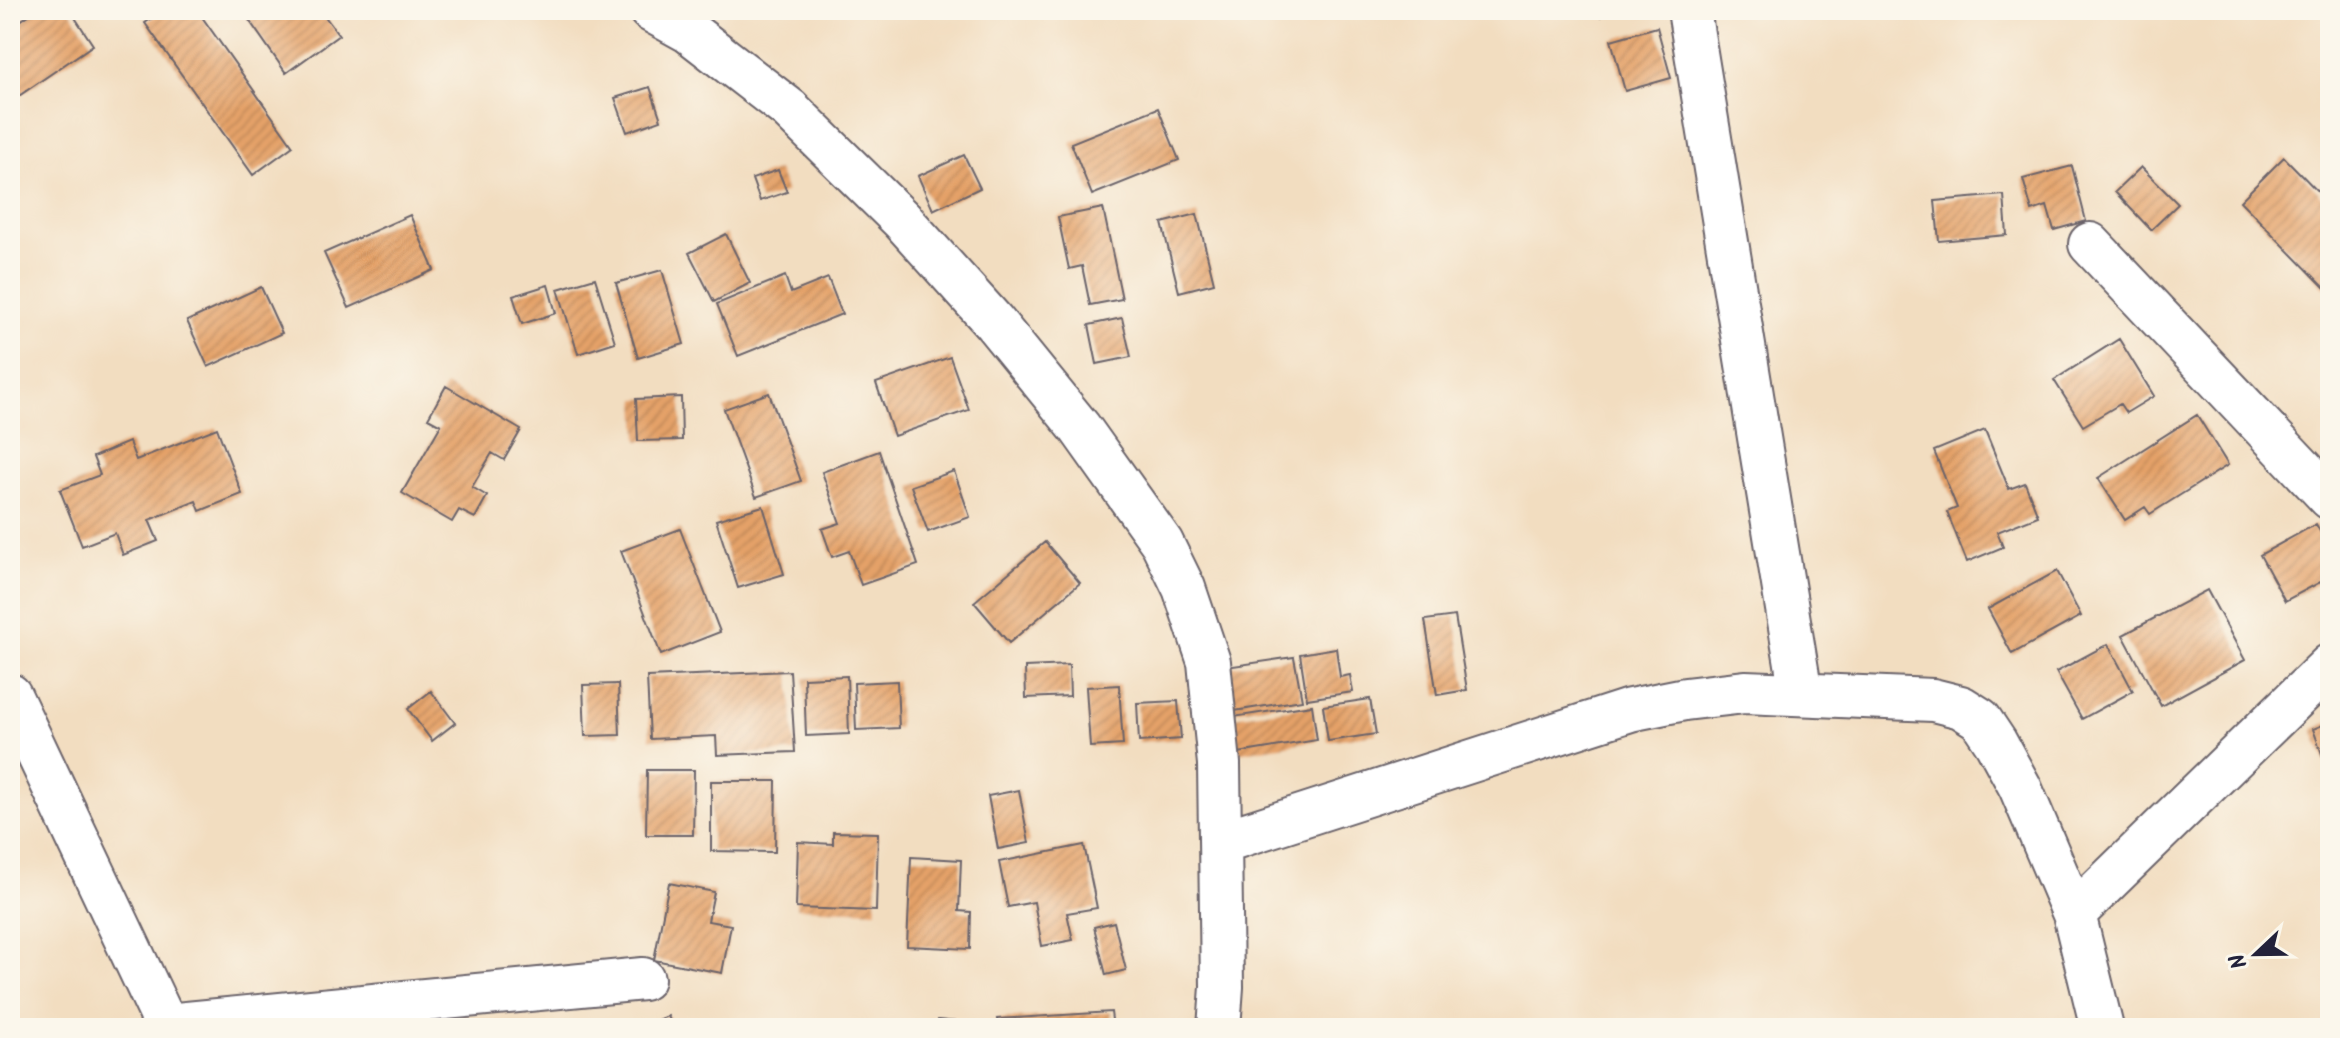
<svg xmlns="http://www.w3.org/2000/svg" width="2340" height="1038" viewBox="0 0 2340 1038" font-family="Kalam,sans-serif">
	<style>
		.building { fill: url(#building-hatch) }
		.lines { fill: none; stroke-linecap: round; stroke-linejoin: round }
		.street-casing { stroke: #6b636a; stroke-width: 46 }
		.street { stroke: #fff; stroke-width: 42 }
	</style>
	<defs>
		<pattern id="building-hatch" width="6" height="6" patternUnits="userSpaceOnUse" patternTransform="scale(2)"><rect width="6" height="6" fill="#e4a167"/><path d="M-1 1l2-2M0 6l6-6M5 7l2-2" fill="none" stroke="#c38a5a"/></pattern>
	</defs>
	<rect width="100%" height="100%" fill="#fbf7ec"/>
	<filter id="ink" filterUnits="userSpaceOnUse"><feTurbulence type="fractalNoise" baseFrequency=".0125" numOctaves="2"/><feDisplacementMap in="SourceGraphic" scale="16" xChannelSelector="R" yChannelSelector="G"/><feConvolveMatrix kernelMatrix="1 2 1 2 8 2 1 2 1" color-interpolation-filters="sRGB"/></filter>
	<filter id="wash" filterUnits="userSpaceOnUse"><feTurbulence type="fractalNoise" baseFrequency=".006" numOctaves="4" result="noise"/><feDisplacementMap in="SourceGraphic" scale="32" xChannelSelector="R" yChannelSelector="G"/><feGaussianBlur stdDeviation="1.8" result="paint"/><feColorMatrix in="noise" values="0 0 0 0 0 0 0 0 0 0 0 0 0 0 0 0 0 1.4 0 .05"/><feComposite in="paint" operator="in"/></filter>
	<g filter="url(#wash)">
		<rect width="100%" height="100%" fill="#f2ddc0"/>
		<g id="blocks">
			<path class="building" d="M36,10H70L93,45L10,102V12L13,11L20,21Z
				M164,10H197L293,146L253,175L145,23Z
				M242,10H320L339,35L286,73Z
				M1597,10H1622V11L1599,17Z
				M1657,27L1671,78L1625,91L1611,40Z
				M650,87L661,120L627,132L615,98Z
				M1158,108L1179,160L1092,195L1071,143Z
				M964,155L980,188L933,210L918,176Z
				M2284,157L2330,204V282L2325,288L2240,201Z
				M2072,166L2086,221L2054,230L2047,206L2032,211L2023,179Z
				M2141,167L2178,204L2151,230L2115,192Z
				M778,170L787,192L760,201L752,179Z
				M2004,195L2007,235L1939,241L1935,201Z
				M1103,208L1122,299L1090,305L1082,266L1069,269L1058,217Z
				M1197,214L1214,283L1179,292L1162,223Z
				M410,215L434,270L349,308L324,253Z
				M726,234L750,283L714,302L689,253Z
				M662,270L684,344L638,358L616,283Z
				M785,276L791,293L828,278L842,314L738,356L717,304Z
				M595,278L615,342L578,354L558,289Z
				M548,285L556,313L522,324L513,296Z
				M261,287L282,333L208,367L187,321Z
				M1122,318L1131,357L1097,364L1089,325Z
				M2119,339L2154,396L2126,413L2120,404L2083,426L2054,380Z
				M950,357L969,410L894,436L876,383Z
				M446,386L521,430L504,460L492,453L472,487L487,496L475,518L459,510L452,522L402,493L441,425L428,418Z
				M769,393L801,481L756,497L724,409Z
				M681,397L682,440L638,441L636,399Z
				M2197,415L2228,465L2150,514L2145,507L2125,520L2098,478Z
				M217,428L242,494L200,511L196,501L149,520L158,541L123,555L115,533L82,546L60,490L100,475L93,457L129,442L136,460Z
				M1985,430L2009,489L2025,483L2038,516L1997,532L2003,547L1967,562L1947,512L1957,508L1934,451Z
				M879,451L918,565L861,585L849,551L832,557L822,529L840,523L822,472Z
				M954,471L970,517L928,532L911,486Z
				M763,506L784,574L738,588L716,520Z
				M2316,524L2330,550V577L2285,601L2260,555Z
				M680,529L720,632L661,655L621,551Z
				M1045,542L1080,583L1009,643L974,602Z
				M2057,571L2081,616L2012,654L1988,609Z
				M2207,590L2245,660L2161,706L2123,635Z
				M1455,616L1467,690L1437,695L1425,620Z
				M2108,644L2133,691L2082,719L2056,672Z
				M1336,648L1340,677L1350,675L1353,692L1307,699L1300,654Z
				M1294,657L1302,700L1234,711L1226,667Z
				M1069,665L1070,696L1026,698L1025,667Z
				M790,671L795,752L717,755L716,736L650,739L647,677Z
				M847,676L849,734L806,736L804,678Z
				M897,681L899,728L856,730L854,683Z
				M618,684L620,735L585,736L583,685Z
				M1119,685L1123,745L1090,747L1086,687Z
				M431,691L455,723L432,741L408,709Z
				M1370,699L1376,734L1328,741L1323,706Z
				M1178,701L1181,739L1139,742L1137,703Z
				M1312,705L1317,740L1238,753L1233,717Z
				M2330,722V776L2313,729Z
				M647,770H694L693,835H646Z
				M711,781H776L775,852L711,851Z
				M1019,790L1029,843L998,849L988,796Z
				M833,832L878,833L876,911L796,908L798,842L833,844Z
				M1084,845L1097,908L1067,913L1073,940L1042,946L1034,902L1008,907L999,862Z
				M911,857L961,860L959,911L971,912L970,949L907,946Z
				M669,883L714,892L708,921L731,925L722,973L654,960Z
				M1114,922L1126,970L1106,975L1094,927Z
				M1111,1012L1113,1028H998L997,1019Z
				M668,1016L673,1028H637Z
				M938,1020L957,1022L956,1028H937Z"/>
		</g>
	</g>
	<g filter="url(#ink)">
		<use href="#blocks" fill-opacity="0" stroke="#6b636a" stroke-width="2"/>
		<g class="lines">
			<g class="street-casing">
				<path id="street" d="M650,10L688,31L789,109L902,220L993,321L1080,428L1162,543L1184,588L1209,662L1219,764L1222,987L1219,1028
					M1689,10L1801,694
					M2090,244L2330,498
					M10,695L166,1025
					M1221,842L1630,710L1685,699L1745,692L1933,700L1961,707L1980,719L1996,743L2020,787L2074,914L2102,1028
					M2074,914L2330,665
					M164,1028L166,1025L643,979"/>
			</g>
			<use href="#street" class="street"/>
		</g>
	</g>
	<rect width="2340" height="1038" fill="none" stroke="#fbf7ec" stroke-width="40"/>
	<g transform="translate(2256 954) rotate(248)" stroke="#fbf7ec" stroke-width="6" paint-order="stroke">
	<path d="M0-6L14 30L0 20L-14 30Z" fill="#22223b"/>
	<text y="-12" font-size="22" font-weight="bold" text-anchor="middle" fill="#22223b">N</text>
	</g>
</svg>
